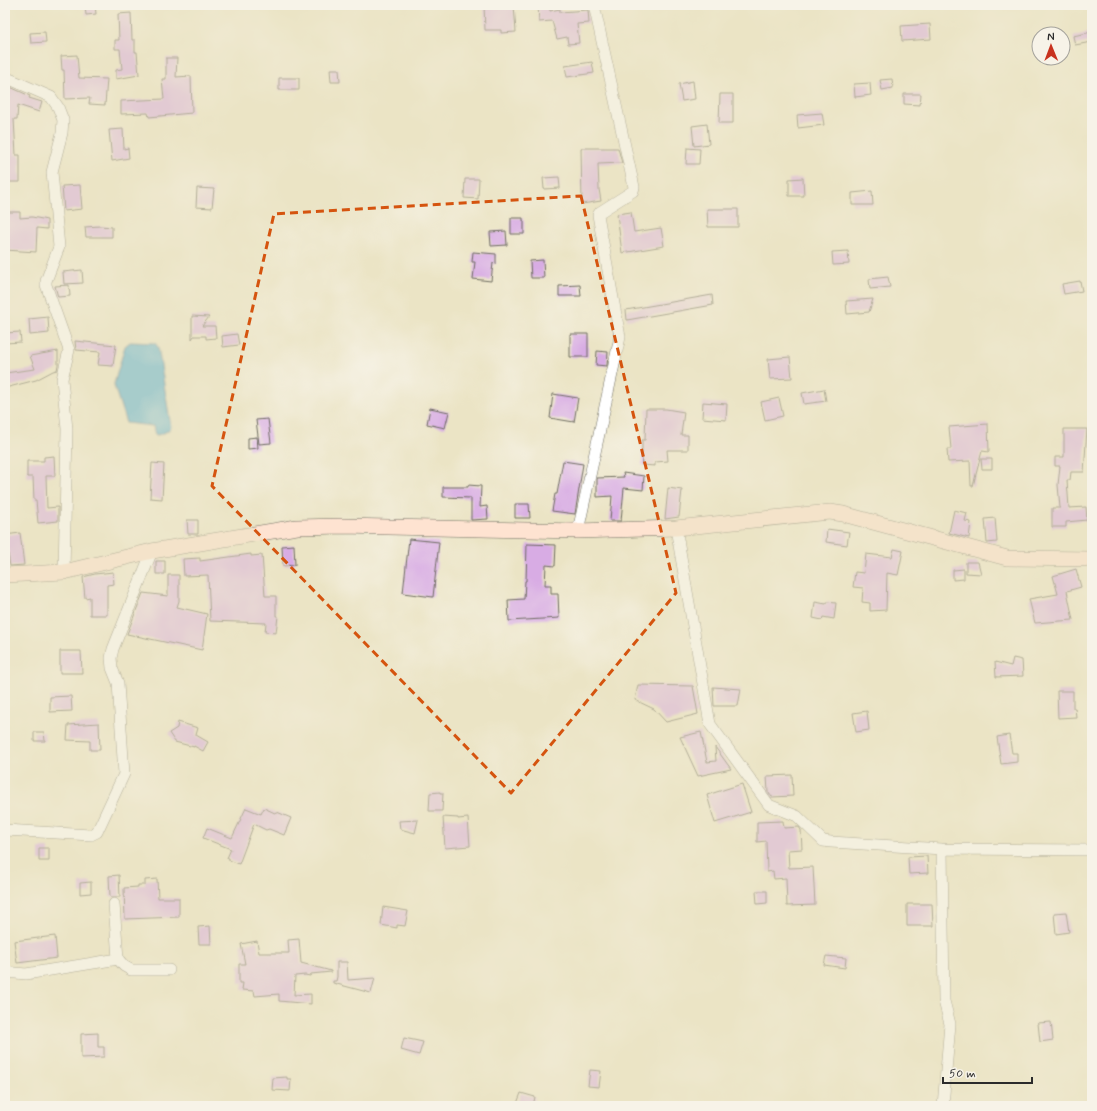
<svg xmlns="http://www.w3.org/2000/svg" width="1097" height="1111" viewBox="0 0 1097 1111" font-family="Mynerve,sans-serif">
	<style>
		.water { fill: #55afd3; stroke: #406d7f }
		.building { fill: #d8ace4 }
		.lines { fill: none; stroke-linecap: round; stroke-linejoin: round }
		.street-casing { stroke: #6e6c61; stroke-width: 12 }
		.secondary-casing { stroke: #6e6c61; stroke-width: 16 }
		.street { stroke: #fff; stroke-width: 11 }
		.secondary { stroke: #fee3d1; stroke-width: 15 }
		.marked { fill: none; stroke: #d5540f; stroke-width: 3; stroke-dasharray: 8 5; stroke-linejoin: round }
	</style>
	<rect width="100%" height="100%" fill="#f7f3e8"/>
	<filter id="ink" filterUnits="userSpaceOnUse"><feTurbulence type="fractalNoise" baseFrequency=".025" numOctaves="2"/><feDisplacementMap in="SourceGraphic" scale="8" xChannelSelector="R" yChannelSelector="G"/><feConvolveMatrix kernelMatrix="1 2 1 2 8 2 1 2 1" color-interpolation-filters="sRGB"/></filter>
	<filter id="wash" filterUnits="userSpaceOnUse"><feTurbulence type="fractalNoise" baseFrequency=".012" numOctaves="4" result="noise"/><feDisplacementMap in="SourceGraphic" scale="16" xChannelSelector="R" yChannelSelector="G"/><feGaussianBlur stdDeviation="0.9" result="paint"/><feColorMatrix in="noise" values="0 0 0 0 0 0 0 0 0 0 0 0 0 0 0 0 0 1.4 0 .05"/><feComposite in="paint" operator="in"/></filter>
	<g filter="url(#wash)">
		<rect width="100%" height="100%" fill="#ebe4c5"/>
		<path class="water" d="M130,342L155,343L158,347L171,427C168,432 160,435 155,435L153,426L126,423L115,389L114,384L125,346Z"/>
		<g id="blocks">
			<path class="building" d="M85,5H95L96,14L86,15Z
				M484,5H514L516,32L501,33V30H485Z
				M538,5H549L550,11L560,9V12L588,10L589,23L577,24L579,43L568,44L567,37L557,39L552,21L539,22Z
				M131,13L132,40H135V52H137L139,75L116,79V70L122,69L120,49H115V40H119L118,14Z
				M930,24L931,39L902,41L901,26Z
				M45,32L46,42L31,43L30,33Z
				M1092,32V42L1075,45L1073,36Z
				M77,55L79,78L107,79L105,105L89,104L90,98L65,99L64,70H62L61,56Z
				M166,58H177L176,77L191,76L192,113L149,117L148,113L121,114V101L164,99L162,79H166Z
				M592,62L594,73L567,77L565,66Z
				M330,69H339L340,82H331Z
				M279,78H299V90H279Z
				M892,79L893,88L882,90L880,80Z
				M693,81L695,99L682,101L679,84Z
				M870,83L871,95L855,97L854,84Z
				M10,87L30,96L29,98L42,102L39,112L18,105L17,119H14L16,155H20V182H9V173L5,161V155H9L5,133V103L8,104Z
				M720,94H733V123H719Z
				M904,94H921L920,105L904,104Z
				M822,113L824,125L798,128L797,115Z
				M707,124L709,144L694,146L692,126Z
				M123,129L124,149L128,148L129,158L112,161L109,130Z
				M581,148H618L622,163L598,164L599,189L601,201L582,204Z
				M687,148L700,149L699,164H686Z
				M559,177L560,188L544,189L543,178Z
				M803,178L804,196H789V179Z
				M465,179H479L478,199L464,198Z
				M80,185L82,209L64,211L62,186Z
				M197,188L214,189L212,208L196,207Z
				M872,191L873,205H852V193Z
				M707,209H738V227H708Z
				M6,212H20V218L32,217L47,220V229L37,228L36,252L5,250Z
				M631,212L634,232L661,228L664,246L622,253L617,214Z
				M511,218H523V221H524V234H511Z
				M100,226L112,227V237H86L85,227Z
				M506,231L507,245L491,246L490,232Z
				M848,251L849,264L833,265L832,252Z
				M473,252L496,254V264L493,263L491,281L473,279L475,262H472Z
				M543,260L544,278H531L530,261Z
				M82,270L83,283L64,284L63,272Z
				M888,277L890,287L870,289L869,279Z
				M1080,281L1082,291L1064,294L1062,284Z
				M69,285L70,296L58,297L55,286Z
				M580,285L581,296H559V286Z
				M712,295L713,305L627,320L626,310Z
				M873,299L869,312L847,314L846,301Z
				M192,316L209,317L202,326H215L216,338L206,339V336H194L192,339Z
				M48,317L49,333L30,335L29,319Z
				M20,332L21,342L5,343V333Z
				M237,334L239,345L223,347L222,336Z
				M570,334H588V357H570Z
				M75,341L116,345L113,366L98,365L100,352L76,350Z
				M58,351V365L57,370L53,371L36,380L5,388V373L35,369L30,356Z
				M597,351L608,352L607,366L596,365Z
				M790,357L792,378L770,379L768,359Z
				M824,389L826,401L804,404L802,393Z
				M553,394L578,398L574,422L550,418Z
				M779,398L783,416L765,420L761,402Z
				M703,402L727,404L726,420L702,418Z
				M430,408L449,412L445,428L427,424Z
				M646,409H666L684,412L681,435H688V450H667L668,461L655,462V466L642,465V440H645Z
				M268,419L271,443L259,444L256,420Z
				M988,424L989,452L982,451L973,486H971L970,461L948,462L947,449H951L949,427Z
				M1064,429H1087L1084,472H1071L1070,480H1067L1069,508L1086,507L1087,520L1066,522V527H1052V508H1060L1058,485L1060,466H1055V457H1064Z
				M257,437L258,448L248,449V438Z
				M54,456L55,476H46L47,508L58,507V521L38,523L36,500H34L33,477H27V461H44V457Z
				M981,459H992V469H982Z
				M563,461L583,464L575,514L552,511L555,494H557Z
				M152,463L164,464L162,499L150,498Z
				M623,473L644,476L643,490L624,488L621,521H610L612,496L597,497V478L624,477Z
				M468,485L481,486L480,507L487,506L488,519L471,520V498L443,497V487H468Z
				M668,488L682,490L679,517L665,519Z
				M515,504H529L530,518H515Z
				M954,510L967,513L965,521L971,522L969,538L949,533Z
				M995,518L997,542L987,543L985,519Z
				M187,520H198V534H188Z
				M827,529L849,532L847,545L826,542Z
				M20,533L24,565L10,566L5,535Z
				M409,539L439,542L433,597L403,593Z
				M527,544L556,545L555,566L546,565L545,585H551V594H558L559,618L509,621L508,600L524,599L525,581H526Z
				M294,545L295,565L283,566L282,546Z
				M894,549L903,551L898,575L887,573L886,610L870,611V603L862,602L863,588L853,587L855,572L864,573L866,554L892,557Z
				M251,554V556L262,555L265,596H276V616H278L276,633L265,632L266,623L210,621L208,575L184,576L183,559L200,558V561Z
				M156,561H165V574H156Z
				M966,562H978L981,574L966,573Z
				M964,569V579L953,580V570Z
				M1076,569L1081,587L1067,591L1073,620L1035,623L1029,599L1058,594L1053,576Z
				M113,572L114,584L107,585V615H90V597L85,598L83,577L95,574Z
				M168,575H179V601L177,607L207,614L202,650L127,634L143,593L168,596Z
				M815,602L826,604L827,602L836,603L834,619L823,617L822,620L813,618Z
				M60,651H81L82,673H60Z
				M1013,658L1022,660L1023,676L996,677L995,662L1011,666Z
				M638,685L693,686L698,714L666,722L654,709L635,700Z
				M713,687L741,689L738,706H714Z
				M1057,691H1073V708H1075L1076,717L1058,718Z
				M71,696L72,711L50,712V697Z
				M867,711L869,730L856,732L853,713Z
				M178,722L198,728L196,735L208,742L203,751L194,746V747L175,742L169,733L177,728Z
				M99,723L100,750H90V741L67,740L68,725Z
				M34,732H44L45,741H34Z
				M701,732L707,762L716,761L715,747L731,769L698,776L680,737Z
				M1009,735L1012,753H1017V762L1001,764L997,737Z
				M792,775L793,796L772,797L768,792L767,776Z
				M742,784L751,812L715,823L707,795Z
				M440,792V793H443L442,811H429L430,793Z
				M246,808L261,814L264,808L277,814V812L291,818L284,835L269,829L266,830L254,824L239,864L229,860V858H227L231,849L203,838L207,828L232,838Z
				M443,817L458,818V819L468,818L470,846L445,848Z
				M418,820L415,833L400,829L399,821Z
				M783,821L784,828L799,827L801,830L802,849L788,850L789,868L813,867L815,905L787,906L786,878L774,879L773,871L767,872L766,841L757,842V822Z
				M39,848H49V861H39Z
				M927,856L928,873L909,874L908,857Z
				M119,875L120,897H110L109,876Z
				M157,879L158,898H179V917L125,919L124,888L138,887V885H145V880Z
				M91,882V893L80,894V883Z
				M756,891H767V903L757,904Z
				M907,904H932L933,926H907Z
				M383,907L408,911L405,926L397,925V928L381,925Z
				M1066,912L1069,932L1056,934L1054,913Z
				M210,926L211,944H199L198,927Z
				M55,936L57,958L17,963L14,941Z
				M299,939L301,963L331,971V972L311,974L310,976L305,975L295,976L294,995L311,994V1004L279,1001V994L255,996L254,991L242,990L243,983H239V964H245L241,944L257,941L259,953H289L288,940Z
				M826,956L846,958L845,968L824,965Z
				M337,962H347L348,980L375,978L371,993L333,983V981H336L337,977Z
				M1051,1022L1053,1040L1040,1042L1038,1023Z
				M98,1033V1047H104V1057L81,1058V1034Z
				M404,1038L423,1042L419,1055L401,1050Z
				M590,1070L601,1071L599,1087L588,1086Z
				M287,1077V1079H291L290,1091L272,1090L273,1078Z
				M521,1093L535,1097L533,1106H516Z"/>
		</g>
	</g>
	<g filter="url(#ink)">
		<use href="#blocks" fill-opacity="0" stroke="#6e6c61" stroke-width="1"/>
		<g class="lines">
			<g class="street-casing">
				<path id="street" d="M5,77L51,97L58,107L63,120L62,133L52,172L59,247L46,281V285L69,350L62,379L67,429L64,572
					M676,528L710,724L769,805L797,816L823,841L831,842L942,849L1092,850
					M578,531L620,337L598,215L600,212L633,191L634,187L594,5
					M5,830L91,835L97,832L124,774L118,683L112,668L111,658L113,649L152,551
					M942,849L944,1001L950,1024L943,1106
					M114,904L118,959L124,966L131,970H169
					M5,972L26,974L118,959"/>
			</g>
			<g class="secondary-casing">
				<path id="secondary" d="M5,575L64,572L152,551L297,527L343,526L578,531L676,528L830,512L843,514L1007,558L1092,559"/>
			</g>
			<use href="#street" class="street"/>
			<use href="#secondary" class="secondary"/>
		</g>
	</g>
	<path d="M0 0H1097V1111H0ZM581,196L676,593L511,793L212,486L274,214Z" fill="#ebe4c5" fill-opacity=".55" fill-rule="evenodd"/>
	<path class="marked" d="M581,196L676,593L511,793L212,486L274,214Z"/>
	<rect width="1097" height="1111" fill="none" stroke="#f7f3e8" stroke-width="20"/>
	<g transform="translate(1051 46) rotate(359)"><circle r="19" fill="#f7f3e8" stroke="#a5a39c"/>
	<path d="M0-3L7 15L0 10L-7 15Z" fill="#c8321e"/>
	<text y="-6" font-size="11" font-weight="bold" text-anchor="middle" fill="#2b2b2b">N</text>
	</g>
	<path d="M943 1077v6h89v-6" fill="none" stroke="#2b2b2b" stroke-width="2"/>
	<text x="949" y="1077" font-size="12" fill="#2b2b2b" stroke="#f7f3e8" stroke-width="3" paint-order="stroke">50 m</text>
</svg>
